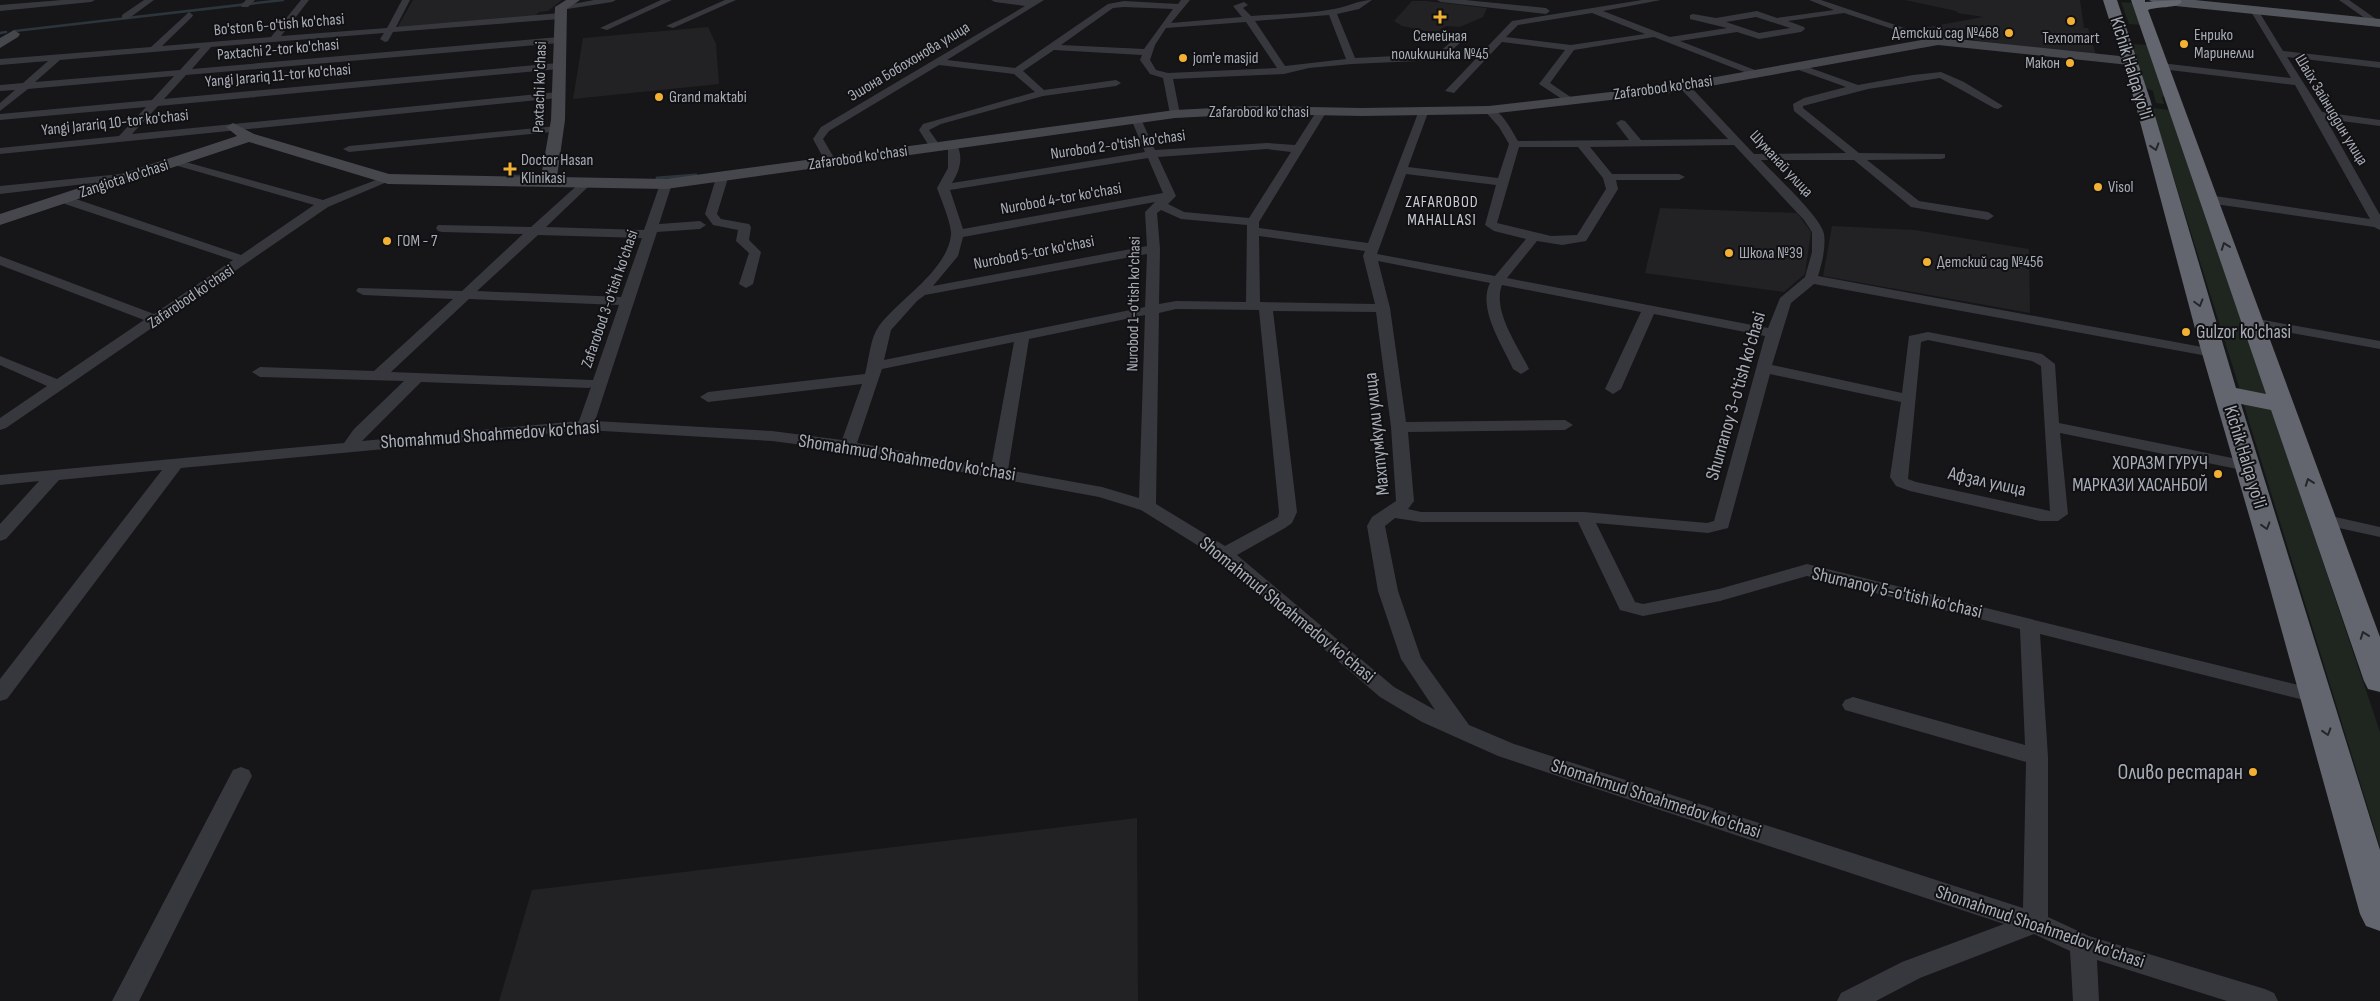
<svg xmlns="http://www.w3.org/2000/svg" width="2380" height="1001" viewBox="0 0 2380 1001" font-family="'Sofia Sans Condensed',sans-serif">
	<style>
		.built { fill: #222225 }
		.green { fill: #1e261f }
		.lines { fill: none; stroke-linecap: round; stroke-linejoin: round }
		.stream-far1 { stroke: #2c353c; stroke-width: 2.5 }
		.stream { stroke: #2c353c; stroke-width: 3 }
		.street { fill: #37383d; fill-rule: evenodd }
		.secondary { fill: #45474d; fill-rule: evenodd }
		.primary { fill: #53555c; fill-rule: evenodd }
		.highway { fill: #63666e; fill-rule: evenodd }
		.oneway { stroke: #26262a }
		.poi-dot { fill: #f2b134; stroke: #111113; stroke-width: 2 }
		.labels { text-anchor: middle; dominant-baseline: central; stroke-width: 4; stroke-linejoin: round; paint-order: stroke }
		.far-street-label { font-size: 16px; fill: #a8adb8; stroke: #111113 }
		.far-poi-label { font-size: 16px; fill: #a8adb8; stroke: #111113; text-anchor: start }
		.far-neighbourhood-label { font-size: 16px; letter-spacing: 1px; fill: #c9ccd4; stroke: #111113 }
		.street-label { font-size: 19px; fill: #a8adb8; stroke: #111113 }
		.poi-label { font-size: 19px; fill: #a8adb8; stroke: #111113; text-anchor: start }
		.near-poi-label { font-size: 22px; fill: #a8adb8; stroke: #111113; text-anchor: end }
	</style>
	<rect width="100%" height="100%" fill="#161618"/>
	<path class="built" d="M413,0H562L548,11L539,12L535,16L397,28Z
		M1905,0H2080L2084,28H2088L2096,55L1940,36L1918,29L1983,17L1958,13L1956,11Z
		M1412,1H1426L1487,8L1483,17L1460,27L1446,26L1436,33L1402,26L1394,21Z
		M708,27L716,44L719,84L573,99L583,38Z
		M1660,208L1797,213L1811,232L1805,274L1784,292L1645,273Z
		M1832,226L1915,230L2029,249L2030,313L1823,276Z
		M1137,818L1138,1001H499L532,890Z"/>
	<path class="green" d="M2121,2L2134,3L2142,25L2129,24Z
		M2132,44L2147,45L2166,96L2162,97L2164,104L2156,103L2153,91L2146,88Z
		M2152,108L2171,110L2267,396L2240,390Z
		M2243,402L2271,408L2380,732V847Z"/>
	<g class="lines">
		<path class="stream-far1" d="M15,31L283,0
			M0,33L6,32"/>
		<path class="stream" d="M511,176L545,177
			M657,178L696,175"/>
		<path class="street" d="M62,0H95L91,2L0,11V5Z
			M144,0H154L128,19H122V15Z
			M246,0H255L248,7H242L241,5Z
			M301,0H309L281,36L387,28L402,0H410L396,27L560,13L564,16L560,19L393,32L388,41L385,42L380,39L384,33L211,47L192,69L559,37L564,40L559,43L186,75L164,99L558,63L563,66L558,69L158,106L132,134L558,92L563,95L558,98L0,154V148L119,136L146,107L0,120V114L152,100L174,76L28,89L0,111V103L15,90L0,91V85L23,83L48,61L0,65V59L151,47L189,12L193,15L192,17L162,46L271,37ZM200,48L180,70L35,82L60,60Z
			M594,0H616L612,2L561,10L557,7Z
			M661,0H672L607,30L600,28Z
			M725,0H736L673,28L666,26Z
			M991,0H1044L947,60L1015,68L1108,4L1124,1L1178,4L1181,0H1190L1171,23L1242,17L1233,6L1244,2L1248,5L1243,8L1251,16C1278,14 1307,14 1334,9C1347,7 1359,0 1372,0L1359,9L1337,14L1355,58L1437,54L1452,41L1460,43L1440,60L1352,64L1309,68L1284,74L1173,79L1180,114L1175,117L1170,114L1163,78L1150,74L1140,60L1142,55L1054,50L1023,71L1044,90L1116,80L1121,83L1116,86L1043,96L941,124L929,130L941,147L935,150L931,149L919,130L923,124L1035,92L1014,74L939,65L829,131L823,139L836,161L830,164L826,163L813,139L821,127L1025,6L995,2ZM1124,7L1173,9L1144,49L1061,45L1113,8ZM1329,15L1346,59L1285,66L1255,21ZM1246,22L1277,68L1168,73L1156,70L1150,60L1155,45L1166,28Z
			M1437,0H1465L1546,8L1550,11L1546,14L1441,2Z
			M1642,0H1661L1603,11L1670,37L1727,28L1690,19V15L1693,14L1716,18L1757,11L1777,18L1834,10L1809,0H1821L1943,41L1935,43L1844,13L1788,21L1804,27L1805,29L1801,32L1759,39L1737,32L1680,41L1760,72L1762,74L1757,77L1654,37L1574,50L1550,83L1572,98V102L1568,103L1539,84L1565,50L1502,42L1454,93L1445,91L1512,21ZM1592,13L1645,34L1571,45L1506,37L1518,25ZM1756,17L1790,28L1759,33L1726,22Z
			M2339,0H2349L2376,19L2369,21Z
			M2254,7L2258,10L2283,51L2380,62V68L2287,57L2322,112L2380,120V126L2326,119L2380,215V230L2374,227L2208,203L2202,199L2208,195L2370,219L2295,85L2161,69L2156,66L2161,63L2291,78L2250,10Z
			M1796,65H1802L1858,85L1913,75L1941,72L1964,82L2003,106L1998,109L1994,108L1940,78L1868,89L1803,106V108L1859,153L1945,154V158L1941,159L1867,160L1919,201L1988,212L1994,216L1988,220L1911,207L1854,160H1761C1774,174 1822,218 1824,234C1826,248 1822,263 1818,276L2213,349L2220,353L2213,357L1814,284L1791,303L1772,365L1902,393L1909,336L1928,332L2042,354L2055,364L2059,423L2247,461L2253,462L2255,466L2253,470L2247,471L2060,433L2068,514L2058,521H2040L1910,491L1896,486L1890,477L1901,402L1770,374L1728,528L1708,533L1596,523L1635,602L1643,604L1719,589L1807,564L2323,691L2327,696L2323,701L2316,703L2040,634L2048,757V917L2089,936L2265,989L2274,993L2278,1001H2227L2097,960L2099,1001H2073L2070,951L2034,934L1920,978L1876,1001H1837L1841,993L1902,962L2004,924L1498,756L1422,722L1380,697L1218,558L1141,510L1099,497L848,451L772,441L586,430L181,468L7,699L0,701V679L162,470L59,480L6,539L0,541V524L39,481L0,485V475L344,443L354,429L404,381L260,377L252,372L260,367L374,371L453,299L363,295L356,291L358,288L462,291L523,234L442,232L438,231L436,228L438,225L531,227L582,181H590V185L546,227L644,230L660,184L666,180L670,182L672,184L659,224L700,221L706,225L700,229L657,232L595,421L772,431L842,440L862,384L708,402L700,397L708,392L865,374C869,360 870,338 879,326C899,299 947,271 951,235C952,225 941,199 937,188L948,168V143H956C964,157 960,170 952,183L1145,152L1131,119L1136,116L1141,119L1155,150L1267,143L1295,145L1318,109L1322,108L1327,111L1259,222V228L1368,243L1420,108H1428L1429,110L1408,167L1498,178L1509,144L1499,127L1484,110L1489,107C1502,111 1511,129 1518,141L1629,140L1616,123L1621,120L1625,121L1641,140L1728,139L1681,89V85H1689L1754,154L1846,153L1794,111L1793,104L1804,98L1846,87L1796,69ZM1734,145L1804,220L1812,232V252L1805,277L1780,298L1768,328L1507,278L1537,241L1562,245L1586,241L1618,189L1616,180H1679L1685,177L1679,174H1612L1590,147ZM1519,147H1578L1603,178L1606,189L1577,235L1551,236L1497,223ZM1267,149L1291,152L1249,218L1184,212L1168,204L1176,196L1158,157ZM1148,158L1163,193L963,229L950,190ZM1406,174L1496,185L1485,225L1494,231L1526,239L1495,276L1377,254ZM1155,202L1145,212L1147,246L933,286L958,256L963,237ZM1161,210L1181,219L1247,225L1246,302L1176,301L1159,304L1160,249L1157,213ZM538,235L642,238L621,297L477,291ZM1259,236L1365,251L1363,256L1375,304L1260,302ZM1147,254L1145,307L884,360L891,330L917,301L925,295ZM1378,261L1490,283C1477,309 1503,346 1513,369L1521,374L1529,369C1518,346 1492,311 1502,285L1641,312L1605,389L1613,394L1621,389L1654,314L1765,336L1714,521L1707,523L1584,512H1421L1408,509L1414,501L1408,432L1565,430L1573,425L1565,420L1406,422L1390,308ZM469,299L619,305L593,380L391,372ZM1176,309L1259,310L1279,512L1278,517L1273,520L1225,546L1156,504L1159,313ZM1273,311L1376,312L1391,427L1396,501L1372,517L1367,526L1378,591L1401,659L1435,710L1394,687L1237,555L1285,528L1292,523L1297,512ZM1145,315L1139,498L1102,487L1008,470L1029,339ZM1928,340L2032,361L2041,366L2050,511L1916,482L1908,479L1921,342ZM1014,342L991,467L857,443L882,369ZM421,382L589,388L591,387L579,421L362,441ZM1395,518L1421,522H1578L1620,610L1643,616L1720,601L1807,576L2020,629L2025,745L1853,697L1845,700L1842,705L1845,710L2026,762L2023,908L1514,744L1469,725L1421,658L1398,591L1385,526Z
			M557,126L561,127V131L349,152L343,149L349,146Z
			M182,161L323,200L384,177L388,176L394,179L328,207L6,428L0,430V418L47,386L0,365V356L57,379L144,320L0,265V256L154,314L233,260L65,204L63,201L65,198H73L241,255L314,205L178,166V162Z
			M131,173L137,176L135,178L0,194V186Z
			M722,175L728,178L717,214L721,219L749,224L751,227L749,240L761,252L753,284L746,288L739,284L749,253L736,241L738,230L713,225L705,214L716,178Z
			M2252,318L2380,341V349L2247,325L2245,322Z
			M2322,514L2380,527V537L2316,523L2313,519L2316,515Z
			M241,767L249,770L252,776L139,1001H112L233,770Z"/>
		<path class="secondary" d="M566,0H580L567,9L565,120L557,177L666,179L1175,110L1253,106L1362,108L1489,106L1671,85L1938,37L2129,57L2135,61L2129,65L1938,45L1671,93L1489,114L1362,116L1253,114L1175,118L666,189L388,184L249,142L0,225V214L237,136L226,127L233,123L254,134L389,174L541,177L551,120L555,7Z
			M14,30L20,34L18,37L0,48V38Z"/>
		<path class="primary" d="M2149,0H2195L2380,19V27L2156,4Z"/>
		<path class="highway" d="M2103,0H2117L2150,99L2236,388L2266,394L2131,0H2145V2L2180,0L2182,2C2175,9 2158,6 2148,10L2380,637V692L2368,689L2364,681L2271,410L2241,404L2380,850V931L2366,926L2360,914L2266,574L2197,336L2134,99Z"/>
	</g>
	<defs><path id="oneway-chevron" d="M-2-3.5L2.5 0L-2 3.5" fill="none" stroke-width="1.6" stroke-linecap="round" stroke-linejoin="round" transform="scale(1.25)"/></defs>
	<g class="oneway">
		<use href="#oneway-chevron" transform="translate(2155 147) rotate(73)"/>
		<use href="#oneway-chevron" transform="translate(2225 246) rotate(-110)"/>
		<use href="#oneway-chevron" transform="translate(2199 303) rotate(74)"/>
		<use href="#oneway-chevron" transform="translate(2309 482) rotate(-110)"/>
		<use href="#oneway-chevron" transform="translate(2266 526) rotate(73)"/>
		<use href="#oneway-chevron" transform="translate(2364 635) rotate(-110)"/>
		<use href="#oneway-chevron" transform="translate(2327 732) rotate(73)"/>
	</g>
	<g class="poi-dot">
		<path d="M1437.5 9.5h5v5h5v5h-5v5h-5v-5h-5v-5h5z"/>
		<circle cx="2071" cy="21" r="5"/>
		<circle cx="2009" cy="33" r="5"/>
		<circle cx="2184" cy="44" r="5"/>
		<circle cx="1183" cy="58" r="5"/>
		<circle cx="2070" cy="63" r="5"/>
		<circle cx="659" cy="97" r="5"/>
		<path d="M507.5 161.5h5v5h5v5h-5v5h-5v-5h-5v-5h5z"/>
		<circle cx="2098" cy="187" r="5"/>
		<circle cx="387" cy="241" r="5"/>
		<circle cx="1729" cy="253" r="5"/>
		<circle cx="1927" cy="262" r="5"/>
		<circle cx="2186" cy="332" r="5"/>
		<circle cx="2218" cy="474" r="5"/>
		<circle cx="2253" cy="772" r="5"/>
	</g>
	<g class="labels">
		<g class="far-street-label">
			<text transform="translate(279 25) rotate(-5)">Bo'ston 6-o'tish ko'chasi</text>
			<text transform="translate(278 50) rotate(-5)">Paxtachi 2-tor ko'chasi</text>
			<text transform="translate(909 62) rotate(-31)">Эшона Бобохонова улица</text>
			<text transform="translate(278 76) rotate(-5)">Yangi Jarariq 11-tor ko'chasi</text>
			<text transform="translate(540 87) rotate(-88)">Paxtachi ko'chasi</text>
			<text transform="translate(1663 88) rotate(-8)">Zafarobod ko'chasi</text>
			<text transform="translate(2331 110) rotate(59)">Шайх Зайниддин улица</text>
			<text x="1259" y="112">Zafarobod ko'chasi</text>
			<text transform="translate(115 123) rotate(-6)">Yangi Jarariq 10-tor ko'chasi</text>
			<text transform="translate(1118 145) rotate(-8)">Nurobod 2-o'tish ko'chasi</text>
			<text transform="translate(858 158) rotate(-8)">Zafarobod ko'chasi</text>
			<text transform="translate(1781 164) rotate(47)">Шуманай улица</text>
			<text transform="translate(124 179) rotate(-18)">Zangiota ko'chasi</text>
			<text transform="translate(1061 199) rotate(-10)">Nurobod 4-tor ko'chasi</text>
			<text transform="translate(1034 253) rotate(-11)">Nurobod 5-tor ko'chasi</text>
			<text transform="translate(191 297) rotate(-34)">Zafarobod ko'chasi</text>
			<text transform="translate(610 299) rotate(-71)">Zafarobod 3-o'tish ko'chasi</text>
			<text transform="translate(1134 304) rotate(-89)">Nurobod 1-o'tish ko'chasi</text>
		</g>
		<g class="far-poi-label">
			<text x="1999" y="33" text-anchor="end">Детский сад №468</text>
			<text x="2194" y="35">Енрико<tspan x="2194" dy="18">Маринелли</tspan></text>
			<text x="1440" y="36" text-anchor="middle">Семейная<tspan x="1440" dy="18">поликлиника №45</tspan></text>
			<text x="2071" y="38" text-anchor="middle">Texnomart</text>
			<text x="1193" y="58">jom'e masjid</text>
			<text x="2060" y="63" text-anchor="end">Макон</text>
			<text x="669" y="97">Grand maktabi</text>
			<text x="521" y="160">Doctor Hasan<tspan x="521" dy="18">Klinikasi</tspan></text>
			<text x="2108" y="187">Visol</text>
			<text x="397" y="241">ГОМ - 7</text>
			<text x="1739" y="253">Школа №39</text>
			<text x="1937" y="262">Детский сад №456</text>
		</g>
		<g class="far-neighbourhood-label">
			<text x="1442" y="202">ZAFAROBOD<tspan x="1442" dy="18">MAHALLASI</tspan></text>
		</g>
		<g class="street-label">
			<text transform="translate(2131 68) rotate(73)">Kichik Halqa yo'li</text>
			<text transform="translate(1736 396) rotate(-74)">Shumanoy 3-o'tish ko'chasi</text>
			<text transform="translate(1377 434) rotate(-96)">Махтумкули улица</text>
			<text transform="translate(490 435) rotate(-4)">Shomahmud Shoahmedov ko'chasi</text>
			<text transform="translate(2245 457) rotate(73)">Kichik Halqa yo'li</text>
			<text transform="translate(907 458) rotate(9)">Shomahmud Shoahmedov ko'chasi</text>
			<text transform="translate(1987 482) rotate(13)">Афзал улица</text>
			<text transform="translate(1897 593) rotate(13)">Shumanoy 5-o'tish ko'chasi</text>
			<text transform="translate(1287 610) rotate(39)">Shomahmud Shoahmedov ko'chasi</text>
			<text transform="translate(1656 799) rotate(18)">Shomahmud Shoahmedov ko'chasi</text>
			<text transform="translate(2040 927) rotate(19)">Shomahmud Shoahmedov ko'chasi</text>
		</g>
		<g class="poi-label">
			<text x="2196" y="332">Gulzor ko'chasi</text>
			<text x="2208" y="463" text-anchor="end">ХОРАЗМ ГУРУЧ<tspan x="2208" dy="22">МАРКАЗИ ХАСАНБОЙ</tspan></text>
		</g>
		<g class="near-poi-label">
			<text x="2243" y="772">Оливо рестаран</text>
		</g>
	</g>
</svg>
